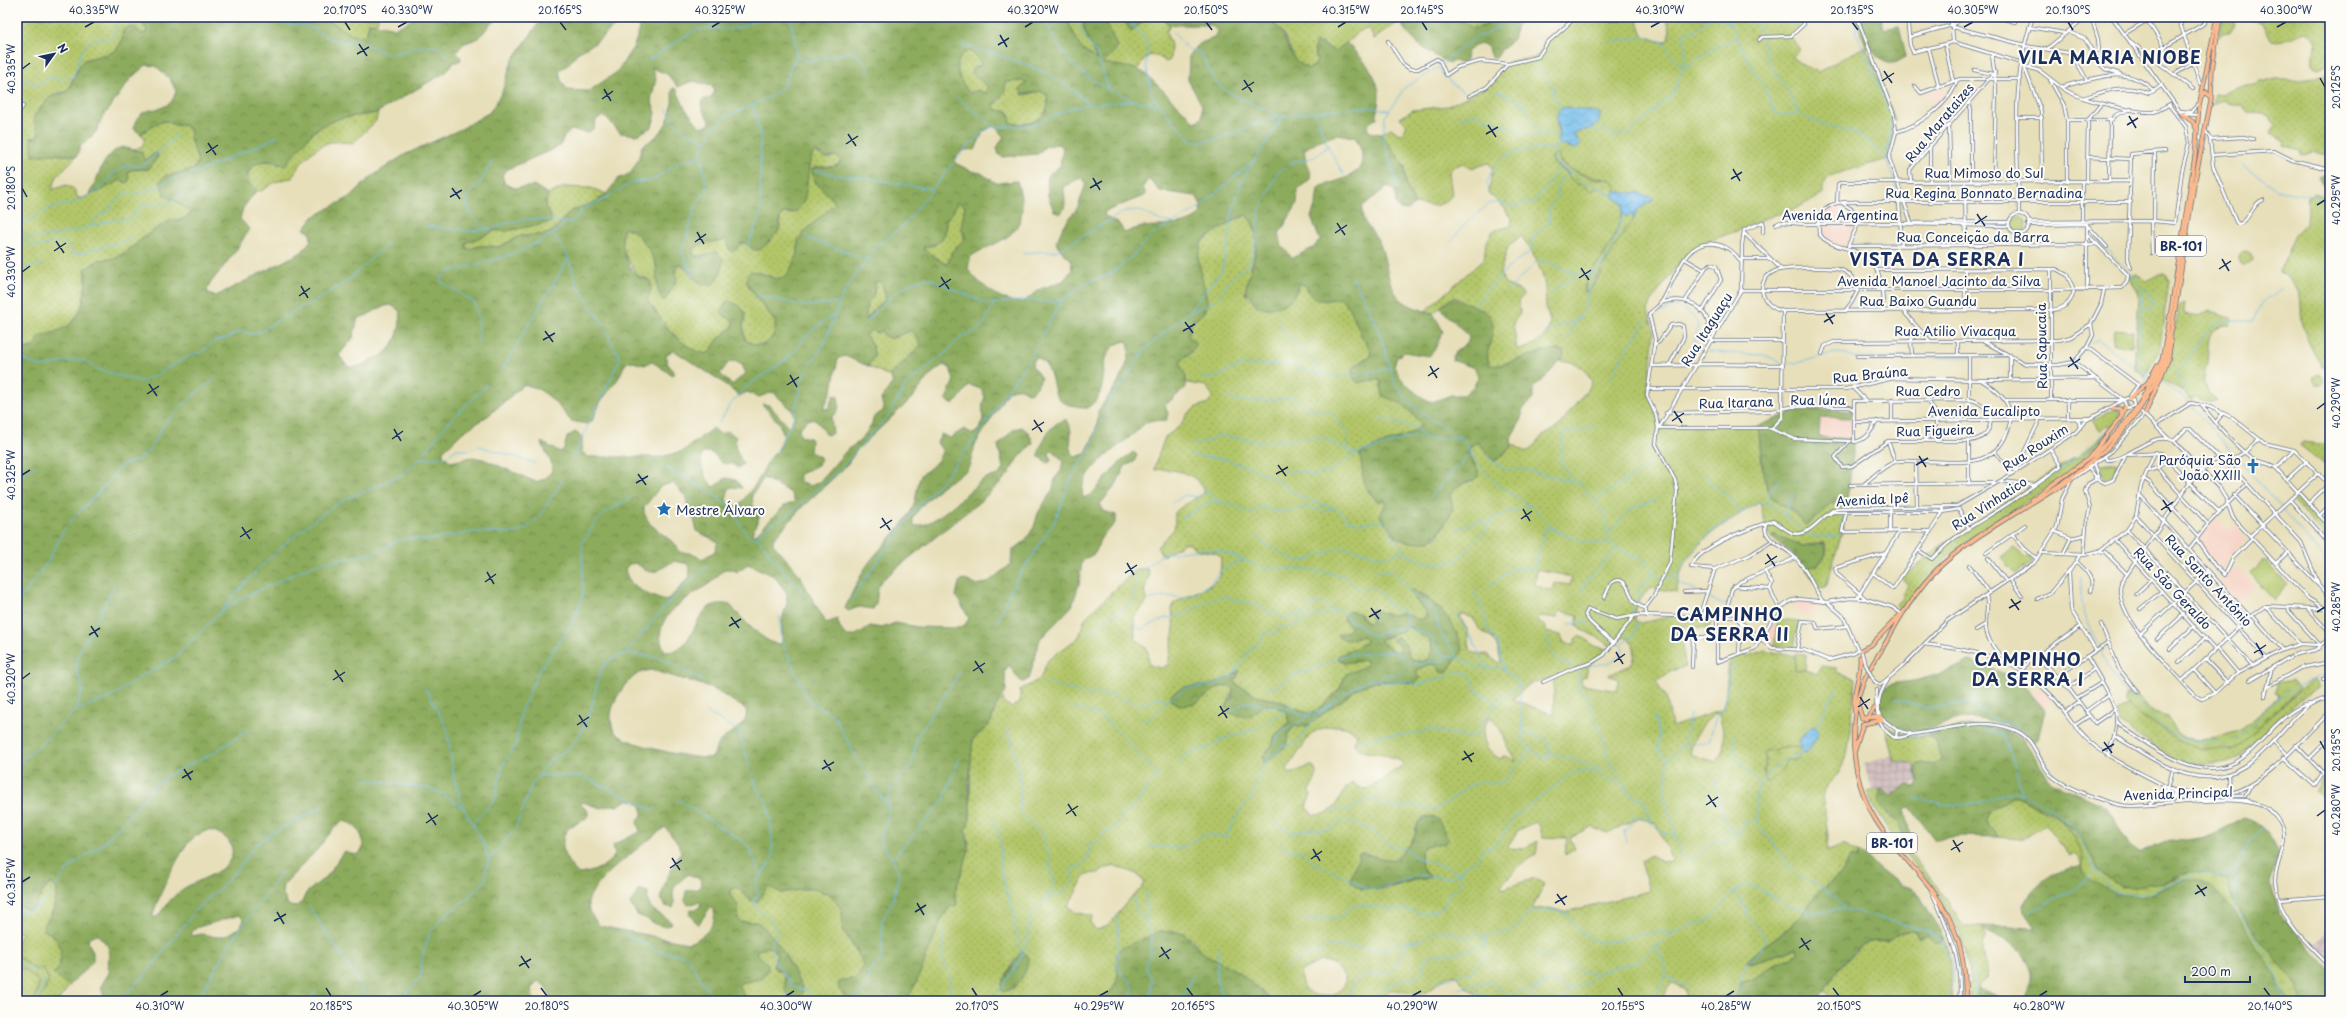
<svg xmlns="http://www.w3.org/2000/svg" width="2347" height="1018" viewBox="0 0 2347 1018" font-family="'Playpen Sans',sans-serif">
	<style>
		.built { fill: #f6d2c4 }
		.industrial { fill: url(#industrial-grid) }
		.grass { fill: url(#grass-dots); stroke: #667a64; fill-rule: evenodd }
		.forest { fill: url(#forest-crowns); stroke: #546d5e; fill-rule: evenodd }
		.wetland { fill: url(#wetland-marsh); stroke: #667a64 }
		.green { fill: #b2c669; stroke: #667a64 }
		.water { fill: url(#water-waves); stroke: #4676a4 }
		.lines { fill: none; stroke-linecap: round; stroke-linejoin: round }
		.stream { stroke: #71bcea; stroke-width: 1 }
		.minor-casing { stroke: #626d7e; stroke-width: 4 }
		.major-casing { stroke: #626d7e; stroke-width: 5 }
		.minor { stroke: #fff; stroke-width: 2.5 }
		.major { stroke: #fbba8d; stroke-width: 3.5 }
		.minor-bridge-casing { stroke: #626d7e; stroke-width: 4; stroke-linecap: butt }
		.major-bridge-casing { stroke: #626d7e; stroke-width: 5; stroke-linecap: butt }
		.minor-bridge { stroke: #fff; stroke-width: 2.5 }
		.major-bridge { stroke: #fbba8d; stroke-width: 3.5 }
		.ticks { fill: none; stroke: #1b2f5e; stroke-width: 1.5 }
		.labels { text-anchor: middle; dominant-baseline: central; stroke-width: 4; stroke-linejoin: round; paint-order: stroke }
		.shield { fill: #fdfcf7; stroke: #5f6c8c; stroke-width: 1 }
		.shield-label { font-size: 12px; font-weight: bold; fill: #1b2f5e }
		.street-label { font-size: 13px; fill: #1b2f5e; stroke: #fdfcf7 }
		.poi-label { font-size: 13px; fill: #1b2f5e; stroke: #fdfcf7; text-anchor: end }
		.district-label { font-size: 17px; font-weight: bold; letter-spacing: 1px; fill: #1b2f5e; stroke: #fdfcf7 }
		.neatline { fill: none; stroke: #1b2f5e; stroke-width: 1.5 }
		.ticks-label { font-size: 10px; text-anchor: middle; fill: #1b2f5e }
	</style>
	<defs>
		<pattern id="industrial-grid" width="8" height="8" patternUnits="userSpaceOnUse"><rect width="8" height="8" fill="#d1bfbe"/><path d="M0 4h8M4 0v8" fill="none" stroke="#b3a4a6"/></pattern>
		<pattern id="grass-dots" width="8" height="8" patternUnits="userSpaceOnUse"><rect width="8" height="8" fill="#b2c669"/><path d="M2 2h.1M6 6h.1" fill="none" stroke="#98aa5d" stroke-width="1.8" stroke-linecap="round"/></pattern>
		<pattern id="forest-crowns" width="20" height="18" patternUnits="userSpaceOnUse"><rect width="20" height="18" fill="#8dab5d"/><path d="M2 6a3 3 0 1 1 6 0M12 15a3 3 0 1 1 6 0" fill="none" stroke="#728c50"/></pattern>
		<pattern id="wetland-marsh" width="20" height="14" patternUnits="userSpaceOnUse"><rect width="20" height="14" fill="#b2c669"/><path d="M1 5h8M5 5V1M11 12h8M15 12V8" fill="none" stroke="#98aa5d"/></pattern>
		<pattern id="water-waves" width="16" height="10" patternUnits="userSpaceOnUse"><rect width="16" height="10" fill="#71bcea"/><path d="M0 5q4-4 8 0t8 0" fill="none" stroke="#5c99c1"/></pattern>
	</defs>
	<rect width="100%" height="100%" fill="#fdfcf7"/>
	<filter id="ink" filterUnits="userSpaceOnUse"><feTurbulence type="fractalNoise" baseFrequency=".025" numOctaves="2"/><feDisplacementMap in="SourceGraphic" scale="8" xChannelSelector="R" yChannelSelector="G"/><feConvolveMatrix kernelMatrix="1 2 1 2 8 2 1 2 1" color-interpolation-filters="sRGB"/></filter>
	<filter id="wash" filterUnits="userSpaceOnUse"><feTurbulence type="fractalNoise" baseFrequency=".012" numOctaves="4" result="noise"/><feDisplacementMap in="SourceGraphic" scale="16" xChannelSelector="R" yChannelSelector="G"/><feGaussianBlur stdDeviation="0.9" result="paint"/><feColorMatrix in="noise" values="0 0 0 0 0 0 0 0 0 0 0 0 0 0 0 0 0 1.4 0 .05"/><feComposite in="paint" operator="in"/></filter>
	<g filter="url(#wash)">
		<rect width="100%" height="100%" fill="#e7dfba"/>
		<path class="built" d="M1941,87L1946,97L1936,109L1927,93Z
			M1836,205H1844L1842,222H1819L1822,213L1830,206Z
			M1820,226H1856L1849,241L1837,245L1824,237Z
			M1820,418L1852,419V438H1819Z
			M2216,518L2227,530L2235,524L2244,536L2247,537L2228,557L2225,569L2222,571L2197,539Z
			M2237,568L2255,586L2239,602L2219,582L2229,572L2231,574Z
			M1801,602L1817,604L1816,614L1800,615L1792,603Z
			M1772,624L1777,625L1773,646L1763,639Z
			M2041,687L2053,700L2043,709L2031,696Z"/>
		<path class="industrial" d="M1893,755L1911,759L1920,778L1877,805L1864,764Z
			M2330,929V963L2314,946Z"/>
		<path class="grass" d="M17,17H128L139,20L147,30L144,35L128,27L123,30C123,65 92,49 80,66C75,72 71,83 68,91L54,94L34,116L39,133L34,139L33,156L52,154L77,156L57,176L52,190L66,185L74,189L78,198H83L121,180L126,183L128,182V173L130,170L149,169L158,156L154,154L144,161L142,152L134,150L142,146L145,139L141,134L155,124L165,121L175,125H184L191,131L190,138L198,161L194,169L182,173L183,206L191,211C185,222 177,218 167,222C143,233 127,261 99,260C95,266 89,274 87,281C83,291 84,305 79,314C71,328 31,350 17,351Z
			M323,17H378L377,23H369L367,33L364,37L350,34Z
			M1066,17H1084V30L1098,60L1080,47Z
			M1103,17H1122L1131,32L1148,17H1161L1171,25L1166,32L1171,45L1170,60L1166,62C1150,49 1148,55 1137,70L1103,63L1118,48Z
			M1258,17H1402L1400,21L1374,39L1369,29C1355,28 1347,48 1335,51L1320,43L1314,48L1317,61L1314,66L1308,69L1295,60L1283,33L1273,22Z
			M1457,17H1499L1483,27L1472,28Z
			M1574,17H1603L1612,19L1637,17L1643,36L1662,42L1668,40L1670,30L1666,17H1802L1801,24L1790,35L1800,50L1792,57L1801,64L1818,72L1866,46L1895,120L1888,159L1832,175C1825,181 1822,185 1823,194L1797,208L1763,219L1742,229L1706,242L1684,257L1651,302L1648,311L1654,330L1648,394L1655,407L1658,420L1667,426L1677,427L1758,426C1761,445 1760,484 1773,498C1781,507 1792,508 1799,518C1816,512 1830,503 1847,499L1842,532L1826,587L1819,588L1805,568C1818,565 1826,563 1827,547L1821,542L1803,546L1775,535L1771,537L1767,531L1760,502C1726,522 1678,548 1677,592L1652,588C1641,596 1633,607 1636,622L1641,623L1674,616L1711,619L1709,629L1677,626V637L1682,638L1685,667L1674,670L1657,680L1659,687L1667,699L1672,727L1724,709L1729,663L1732,658L1741,655L1748,656L1765,650L1796,657V668L1816,673L1821,666L1836,668V672L1855,678L1851,731L1846,759L1838,774L1826,786L1823,794L1828,836L1827,851L1843,844L1859,852L1856,859L1846,862L1843,872L1818,893L1796,921L1747,960L1750,963L1796,949L1799,953L1771,967L1752,980L1742,982L1733,1001H1687L1685,989L1672,983C1664,988 1666,998 1660,1001H1481C1479,993 1472,992 1466,987C1462,984 1461,980 1458,977C1449,968 1432,992 1421,994C1410,995 1401,989 1390,990L1379,1001H1272L1240,973L1203,953L1191,938L1160,931L1132,945L1126,946C1119,969 1121,987 1100,1001H995L994,994L988,1001H906L916,983L942,918L950,906L954,907L957,900L955,892L969,844L966,830L970,819L971,744C975,734 985,732 990,723C996,712 992,709 1003,698L1004,703L1012,707L1020,702V690L1040,679L1048,660L1079,637L1085,618L1091,612L1137,569H1147L1149,576L1144,592L1147,602L1134,618L1135,639C1149,648 1148,649 1149,665L1161,668L1168,665L1174,629L1172,609L1174,603L1212,584L1220,577L1221,558L1217,553L1198,550L1186,542L1163,556L1157,547L1174,529C1176,523 1174,519 1175,513C1176,509 1198,497 1204,493C1202,474 1170,467 1155,470L1154,468L1165,437L1180,426L1187,414L1197,407L1208,403L1213,396L1206,386L1187,383L1180,364L1184,357L1190,354L1196,343L1188,336L1191,324L1206,309L1198,258L1199,245L1217,230L1246,215C1268,236 1248,270 1245,294L1256,305L1277,306L1295,294L1300,283L1305,285L1309,292L1330,300C1349,289 1356,324 1361,335C1364,341 1369,345 1371,351L1370,356L1356,365L1372,380H1380L1383,396L1400,403L1415,416L1421,425C1417,436 1370,446 1360,454L1368,491L1378,502L1384,499L1386,503L1381,517C1397,545 1408,544 1437,537L1450,515V494L1458,485L1474,480L1479,472L1468,451L1475,442L1482,445L1491,458L1503,455L1513,444L1525,452L1530,450L1542,436L1558,427L1590,386L1592,382C1586,368 1575,360 1560,361L1563,358L1560,350C1542,347 1505,369 1489,365L1487,352L1491,343L1456,298L1447,301L1434,313L1425,311L1484,259L1486,243L1493,231L1511,226L1512,220L1502,205L1488,193L1493,169L1489,163C1478,165 1474,172 1463,163L1451,168L1449,173L1452,195C1440,210 1430,205 1415,204L1405,183V168L1395,152L1380,134L1391,128L1399,134L1403,133L1407,125L1400,118L1413,110L1448,106L1486,87L1510,61L1533,58L1538,55L1546,42ZM1565,107L1585,112L1579,132L1573,134L1579,142L1569,148L1562,144C1558,133 1551,114 1565,107ZM1557,154C1560,172 1597,178 1611,180L1617,188L1616,191L1627,194L1639,192L1652,202H1648L1637,210C1633,220 1629,223 1622,232C1612,246 1600,283 1586,293L1584,288L1586,280L1604,256L1620,226L1623,204L1598,186L1591,192L1583,185L1572,182L1567,172L1558,168L1552,157ZM1519,237H1522C1531,249 1540,266 1544,281C1546,290 1545,298 1546,306C1546,313 1552,320 1549,328C1545,339 1529,349 1517,350L1513,323L1520,313L1519,300L1523,295L1521,291L1505,284L1500,272L1508,247ZM1537,569L1572,577L1570,585L1555,583L1553,590L1542,589L1541,586L1535,585ZM1412,590L1426,596L1455,630L1459,639L1437,665L1430,664L1417,670L1416,683L1382,681L1370,683L1358,688L1307,726H1294L1288,734L1286,746L1266,763V751L1273,744L1275,735L1289,723L1287,712L1275,706L1262,704L1256,712L1226,707L1233,691L1232,687C1222,681 1193,701 1183,706L1173,702L1184,687L1211,685L1232,676L1236,672L1239,674L1235,680L1237,685L1263,698L1277,700L1310,714C1324,706 1340,693 1344,678L1366,666V660L1357,661L1342,654L1353,651L1365,643L1366,639L1361,636L1348,640L1345,632L1349,630L1350,627L1344,620L1361,615L1364,621L1370,624L1372,619L1369,612C1377,609 1382,615 1391,615C1395,615 1399,613 1403,613C1412,614 1417,625 1426,617V613L1409,591ZM1560,611L1578,615L1576,625C1586,634 1600,636 1610,646L1623,637C1636,639 1637,656 1631,665L1609,675L1618,679V691L1582,685L1581,678L1586,676L1588,666L1607,649L1594,646L1580,635L1575,639V644L1564,643L1561,635L1546,632V626L1537,622L1539,616L1557,618ZM1463,614L1473,618L1479,629L1492,638L1497,646L1501,661L1498,663L1487,654C1466,656 1468,646 1468,631L1459,616ZM1554,677V715L1512,699L1532,682L1545,681ZM1716,714H1719C1723,731 1729,747 1716,762L1690,754C1693,737 1702,722 1716,714ZM1490,717C1502,729 1502,732 1508,748C1510,753 1515,756 1516,761L1506,756L1500,759C1483,749 1478,732 1490,717ZM1333,726C1342,726 1353,727 1357,736L1354,743C1359,754 1372,752 1383,754C1389,756 1395,759 1401,761L1403,765L1369,788L1363,789L1352,783C1336,793 1339,819 1312,814L1306,807L1311,795L1310,790C1314,781 1320,776 1313,766H1309L1290,774L1287,769C1290,763 1294,758 1298,753C1310,736 1309,730 1333,726ZM1811,727L1800,750L1799,740ZM1797,746L1798,759H1788L1776,776L1763,772L1767,763L1778,749ZM1434,816L1448,839L1425,846L1421,851V866L1427,875L1426,879L1415,880L1385,889H1360L1352,874L1363,852L1385,861H1394C1405,853 1416,840 1416,826L1422,818ZM1638,818L1656,823L1673,862L1661,861L1650,855L1641,861L1649,891L1565,912L1549,908L1532,909L1545,884L1535,878L1502,889L1501,885L1526,860L1536,854L1538,841L1523,849L1510,848L1508,846L1518,830L1535,822L1540,826L1542,837L1567,838L1565,855L1575,849L1570,837L1591,827L1607,833ZM1113,865L1137,874L1144,882C1141,892 1132,895 1126,903C1117,915 1111,927 1096,930L1090,922L1093,916L1075,912L1068,906L1086,874L1098,873ZM1028,959L1020,980L1014,988L1001,987L1014,960ZM1321,961C1332,961 1340,968 1345,978C1345,981 1345,985 1343,987C1337,998 1310,999 1304,988C1301,983 1301,977 1300,972Z
			M2222,17H2236L2235,25L2230,32L2223,33L2219,37Z
			M2249,17H2330V68L2326,65L2317,69L2312,64C2313,49 2325,42 2306,31C2294,34 2285,45 2272,41L2264,25Z
			M967,51L973,53L983,65L975,67L973,74L988,87L986,93L978,90L970,93C959,83 949,60 967,51Z
			M2330,73V143L2326,155L2313,152L2300,156L2301,152L2285,145L2286,142L2270,134L2275,124C2268,111 2260,113 2248,112L2242,105H2231L2223,100L2213,104L2215,93L2221,94L2245,85L2256,84L2260,80H2294L2328,75Z
			M1022,81H1027L1023,95L1040,91L1047,95C1053,118 1030,127 1011,123L1009,113L996,110L993,106L1000,100L1005,82Z
			M378,112L376,121L353,143C346,143 338,141 331,142C316,145 298,164 292,178C284,179 276,181 269,186C265,188 262,192 258,191C234,180 256,151 280,165C299,147 315,125 341,118C353,115 367,117 378,112Z
			M814,152L828,158L837,156L841,160L839,164L832,167H816L815,182L832,197L835,204L803,233L798,241V254L787,276L776,279L760,272L748,286L775,322C778,332 769,346 758,345C753,345 749,342 745,340L743,324L745,319L723,315L733,320L734,325L718,339L710,352L706,354L688,348L666,327L647,299L648,279L638,276L622,250L623,229C636,225 651,252 655,262C660,276 653,288 664,301L675,284V271L678,264L685,268L697,282L717,280L722,266L705,255L694,256L693,249L703,243L726,240L729,250L741,243L767,244L780,228V217L783,213L791,214C813,196 801,173 814,152Z
			M565,187L591,188L607,194L594,203L571,211L552,232L542,235L520,236L499,247C487,246 482,244 470,249L466,248V243L494,231L551,222V216L545,206L548,194Z
			M2314,193L2330,198L2329,368L2322,366C2312,351 2306,338 2301,321C2300,316 2302,311 2301,306C2301,291 2292,278 2279,272L2295,235L2306,224L2308,198Z
			M957,202L965,205L963,218L964,241L953,251L947,265L924,249V247L935,245L945,233L946,220L952,214Z
			M2238 258a7 7 0 1 1 14 0a7 7 0 1 1-14 0Z
			M2162,273L2167,275L2169,281L2160,347L2145,377L2134,369L2139,299L2138,291L2129,277L2136,275L2147,281Z
			M876,281L882,283L886,300L877,306L865,321L867,302L873,297Z
			M2185,303L2184,314L2199,316L2210,311L2230,317L2232,320L2230,326C2202,325 2210,346 2207,365C2205,371 2202,380 2205,386C2207,393 2212,396 2217,400C2210,404 2201,402 2195,397L2192,401L2181,390L2161,379L2170,357L2179,306Z
			M871,330L882,331L890,339L912,330L921,345L889,376L868,366L875,355L871,343L865,334Z
			M2313.5 380a5.5 5.5 0 1 1 11 0a5.5 5.5 0 1 1-11 0Z
			M17,379L22,388L21,395L17,399Z
			M2109,431L2110,432L2065,476L1957,549L1940,565L1903,610L1896,605L1903,598L1902,594L1908,585L1901,577L1906,570L1913,569L1938,548L2074,457L2075,459Z
			M2302,442L2330,445V469L2300,445Z
			M1407,627C1411,627 1426,636 1429,639L1432,649L1429,659L1422,662L1411,659C1404,651 1407,642 1396,637L1394,642L1401,646L1399,652L1391,650L1380,640L1403,631Z
			M2314,679L2320,687L2298,701L2240,757C2224,766 2198,766 2180,760C2166,756 2135,732 2120,722L2117,711L2128,705L2134,713L2163,729L2178,741L2202,749L2231,750L2244,744L2263,722Z
			M1885,726L1911,737L1929,735C1935,741 1945,754 1940,763L1934,765L1918,763L1915,766L1912,763L1894,761Z
			M2327,770L2330,771L2328,800L2315,792Z
			M1881,789L1888,816L1899,822L1904,841L1902,843L1950,903L1963,927L1982,926C1992,941 1981,937 1982,949C1982,959 1988,969 1988,978L1979,984L1976,1001H1969C1976,902 1902,871 1867,792Z
			M2014,796L2061,820L2077,840L2083,857L2082,867L2080,860L2074,854L2069,856L2045,825L2020,839L1998,837C1996,831 1991,832 1988,826C1981,812 1997,807 2006,801C2009,799 2010,797 2014,796Z
			M52,883L57,889C56,901 53,917 43,925L44,930C62,939 64,953 57,971L54,973L63,982L70,985L58,1001H39L48,981L44,968L36,970L17,956V939L23,933L17,932L19,915L17,905L26,909Z
			M768,886C772,887 774,890 778,891C802,894 827,877 841,908C844,915 841,924 845,932C849,944 861,953 864,967L855,979L844,980L845,998L849,1001H747L738,986L740,983L761,979L768,969L756,953L760,949L768,947L772,948L777,954L773,966L775,969L784,972V981L802,988C787,962 783,942 757,922H741L738,920V905L730,896V891L736,887L739,888L751,901Z
			M1906,930L1915,931L1917,936L1920,938L1925,934L1930,937L1943,938L1942,935L1948,947L1953,1001H1838L1824,990L1843,964L1861,947L1873,940L1883,941Z
			M17,966L27,971L39,982L35,1001H17Z"/>
		<path class="forest" d="M128,17H323L350,34L364,37L367,33L369,23L396,28L417,17H503L491,23L479,38L463,44L456,53L460,56L461,60L453,63L446,72L376,113L340,118L322,126L314,131L285,165C280,165 276,162 270,161C258,159 240,171 250,184C251,187 255,188 257,190L243,208L240,219L249,229L237,249L209,285L207,290L210,295L216,296L302,252L311,240L310,232L304,229L313,217L350,197L371,177L404,155L461,129L490,112L502,92L512,61L543,17H1066L1080,47L1097,60L1084,29V17H1103L1118,48L1103,63L1133,68L1145,73L1195,122L1202,118V105L1188,80L1189,57L1191,52L1201,43L1214,38L1217,31L1212,25H1169L1161,17H1258C1290,27 1279,38 1295,59C1297,63 1304,66 1308,69L1314,66L1317,61L1314,48L1316,42L1335,51L1346,43C1361,56 1379,75 1379,96C1379,104 1376,110 1377,118L1369,123L1367,128L1370,132L1380,134L1400,159L1405,168V183L1415,204L1408,210L1399,209L1396,204L1395,191L1388,186L1363,206C1357,221 1375,231 1380,244C1390,271 1385,299 1419,309C1424,310 1428,314 1433,313L1443,331C1438,340 1437,350 1429,356L1404,352L1397,357L1394,365C1398,380 1418,397 1432,402L1451,395H1464L1474,386L1478,377L1475,368L1452,360L1454,353L1468,342L1469,336L1440,308L1454,297C1462,303 1474,304 1483,310C1507,326 1479,350 1490,365C1505,369 1547,344 1563,351L1564,355L1545,378L1533,387V399L1522,410V419L1511,437L1512,447C1504,450 1502,459 1494,461L1478,442L1470,446L1468,454L1479,472V476C1469,484 1458,482 1450,494L1453,509C1437,536 1434,550 1398,539L1380,516L1386,503L1384,499L1378,502L1364,485L1360,454C1370,446 1417,436 1421,425L1415,416L1400,403L1383,396L1380,380L1376,379L1358,383C1353,379 1352,375 1353,368L1370,356L1371,351L1362,337L1350,308L1342,299C1333,297 1325,303 1316,299C1308,294 1308,284 1300,283C1296,286 1297,290 1295,294C1290,305 1266,313 1256,305C1252,301 1252,295 1245,294C1248,270 1268,235 1246,215L1237,218L1202,241L1198,258L1208,305L1203,313L1191,324L1188,336L1196,343V346C1191,353 1182,356 1180,364L1186,377V388L1165,405L1168,413L1166,421L1152,420L1144,424C1128,443 1075,469 1083,498L1091,495L1119,463L1133,452L1137,455L1134,462L1125,466L1116,485L1100,504L1104,511L1116,515C1118,527 1106,529 1101,538C1098,542 1098,549 1095,553C1091,557 1085,557 1082,562L1079,584L1072,606L1040,639L1029,679L1023,682C1016,679 1015,671 1009,665L1005,671L1006,691L995,706L991,722L973,739L969,781L970,819L966,830L969,850L955,892L957,905L954,907L951,905L942,918L916,983L906,1001H849L839,989L838,984L841,981L855,979L864,966L856,949L843,930L842,910L830,894L810,888L781,893L768,886L758,901L754,902L736,887L730,891V895L738,905V920L741,922H757C781,940 789,963 802,988L803,993L797,999H791C781,990 787,983 784,972L775,969L773,966L777,954L772,948C766,946 760,948 756,953L768,964V969L761,979L740,983L739,986L747,1001H549C552,993 545,984 538,981L531,989L534,1001H171L163,994L151,996L144,1001H105L101,986L110,971L108,967L109,947L98,935L90,936L88,942L93,952V961L70,985L63,982L53,973L57,971C64,953 62,939 44,930L43,925C53,917 56,901 57,889L51,883C40,890 40,904 31,911L17,905V846L21,836L17,824V399L21,395L22,388L17,379V351L35,347L39,337C48,334 58,332 66,327C84,316 88,288 85,269L99,260L117,258L154,230L169,221L181,220L188,217L191,212L164,194L160,181L165,176L194,169L198,161L190,138L191,130L184,125H175L165,121L155,124L141,134L134,129C137,104 157,114 170,103C173,100 175,95 176,91L170,79L156,66L146,65L131,78L103,117L96,132L80,147L77,156L52,154L33,156L31,137L37,138L39,133L34,123V116L50,97L68,91L80,65L84,60L114,52L122,42L123,30L128,27H136L141,34L146,33L147,30C143,23 137,18 128,17ZM627,20L635,21L640,29L634,46L617,72L589,91L567,90L561,80L559,70L568,65L577,53L595,43L619,22ZM967,51L973,53L982,65L973,68L971,72L988,87L986,93L978,90L970,93C959,83 950,60 967,51ZM652,68L667,74L678,87L692,81L711,85L715,91L710,99H704L701,104L703,111L710,121L709,125L700,127L685,108L676,89L673,88C671,93 673,98 672,104C669,125 660,136 642,146L638,160L631,173L618,179L604,197L594,203L571,211L552,232L542,235L520,236L499,247C487,246 482,244 470,249L466,248V243L494,231H507L551,222V216L545,206L548,194L535,186L515,188L505,184L502,175L508,169L560,146L564,137L571,130L588,133L594,128L596,120L602,116L608,119L620,133L637,135L652,127L656,113L651,100L656,79ZM1022,81L1027,82L1020,90L1023,95L1040,91L1047,95C1053,118 1030,127 1011,123L1008,111L996,110L993,106L1005,91V82ZM992,126L996,127L1004,136L997,148L999,155L1002,157L1038,154L1046,146L1058,144L1063,148L1060,166L1047,176L1048,196L1054,211L1060,214C1069,206 1063,197 1064,187L1081,177L1086,183L1078,207L1063,227L1056,243L1064,254L1071,259L1072,270L1063,281L1038,290L1024,302C1005,305 978,284 968,269L970,257C978,251 986,248 995,244C1025,230 1026,210 1017,181L996,183L981,173L971,171L955,163C955,152 965,148 975,150L983,132ZM1339,134L1356,138C1358,143 1362,149 1362,155C1365,179 1332,180 1318,188L1316,204L1311,217L1320,240L1313,248L1292,258L1282,246L1279,234L1297,204L1298,189C1301,185 1306,184 1309,180C1315,171 1302,159 1305,149L1318,141ZM814,152H817L825,158L837,156L841,160L839,164C831,170 821,165 812,169C811,185 829,191 835,204L803,233L798,241V254L787,276L776,279L753,271L749,273L746,282L775,322C778,332 769,346 758,345C753,345 749,342 745,340L743,324L745,319V313L740,306L729,301L726,302L722,311L723,315L733,320V327L718,339L710,352L706,354C680,348 661,321 647,299L651,291V282C647,278 643,279 639,277C626,268 620,243 623,229C636,224 651,252 655,262C660,277 652,286 664,301L677,281L675,271L678,264C692,265 694,288 712,285C718,281 724,265 723,258L717,252L700,257L694,256L693,249L703,243L726,240L731,252L736,250L741,243L745,242L753,250H760L779,231L780,217L783,213H794C813,201 803,169 814,152ZM1148,179L1160,191L1196,196C1219,228 1159,225 1142,227C1136,228 1130,231 1124,233L1120,225L1105,216L1104,212L1146,195L1143,187ZM957,202L965,206L961,229L965,233L964,240L953,250L947,265L924,250V247C943,243 945,239 946,220L952,214ZM876,281L882,283L886,300L877,306L866,321L867,302L873,297ZM391,305L399,310C403,324 396,344 385,353C381,357 375,358 371,360C363,364 356,370 347,366L339,355L353,338L358,318C373,315 377,306 391,305ZM872,330L875,333L882,331L883,335L890,339L912,330L921,345L889,376L893,382L881,399L884,410L874,417L871,426L860,441L848,449L820,481L811,486L801,483L798,475L818,465L821,460L819,456L810,452L811,441L810,438L800,436L799,429L807,420C819,417 820,428 827,435L833,433L831,417C840,411 840,406 838,396L834,395L828,409H823L832,390L838,358L845,356L868,366L875,355L871,343L865,334ZM1121,342L1127,341C1138,358 1108,398 1098,411C1099,426 1092,441 1085,454L1075,457C1065,446 1076,432 1067,420C1051,420 1041,443 1038,456L1048,463L1051,461L1049,452L1053,450L1063,461L1061,471L1055,478L1053,489L1038,513L1034,527L1025,541L1012,551L1011,564L987,583L976,585L963,579L959,582L956,596L969,618L965,625L958,628L918,627L895,623L882,628L870,626C861,631 850,643 842,631C839,627 839,623 837,619L826,623L798,573L773,544V540L801,508L846,466L857,450L913,397L931,374L943,365L950,368L954,380L946,399L951,404L957,401L969,385L981,389L985,397C978,411 990,425 973,434L964,429L950,438L941,434L937,443L942,450C941,461 929,469 921,475C916,487 917,501 910,513C900,529 887,541 875,555C861,571 854,590 845,608L848,611L859,607L873,609C880,600 874,589 882,580L983,499L1008,475L1016,461L1033,443L1029,433L1022,427L1014,429L998,445L1003,468L999,475C994,477 989,476 984,479C971,488 929,533 913,525V518L921,506L942,486L967,470L970,464L975,445L1008,391L1018,388L1030,393L1037,387L1041,378L1032,366L1033,360L1038,358C1062,373 1043,402 1075,406C1080,406 1082,409 1087,408C1116,390 1091,355 1121,342ZM673,350L721,381L739,396L747,392L759,397L773,392L793,411L794,420L788,426L769,405L762,404L779,423L784,435L778,450L769,459L759,479L739,506L729,505L726,500L729,488L732,487L742,488L736,480L726,478L714,487C700,476 694,444 713,454C717,456 719,461 722,463L732,464L738,468L743,464L735,447L736,437L728,431L720,434L713,428L683,451L661,457H588L582,452V437L575,432L567,437L564,449L560,452L541,442L551,462L552,471L546,478L536,482L483,459L472,457L451,462L443,455V451L463,432L489,415L523,385C546,387 557,405 571,421L587,424L592,421L601,401L618,379L624,366L629,361L645,365L651,361L672,375L675,373L667,363L666,355ZM733,361L741,363L746,373L732,385L720,374L728,363ZM764,478L791,493L795,502L784,506L754,536L752,534L760,515L753,505L752,495ZM673,483L687,498V510L694,519L697,531L718,542L714,552L702,559L690,553H681L675,544L650,524L644,513V507L661,486ZM674,561L688,564L690,576L677,591L666,601C650,596 628,588 625,569L629,564L636,563C654,578 654,572 674,561ZM748,564L774,576L787,593V604L782,619V643C771,649 745,622 738,614C735,612 732,606 730,605C692,595 700,646 670,652L664,650C649,618 684,601 707,585C714,581 718,574 725,569H733L736,572ZM651,670L710,687L746,709C751,726 724,734 717,745C715,749 715,753 713,757C701,762 624,744 616,733C601,715 622,683 639,673C642,671 647,671 651,670ZM627,800L635,801L642,807V815L637,822L640,832L613,845L615,855C606,867 594,872 579,874C566,864 555,841 570,827C576,823 585,821 589,815L587,810L581,805L582,802L601,808L612,805L617,806ZM343,821C362,824 371,851 355,855L344,851L327,876L306,893L302,902L295,907L288,905L282,893L283,885L315,852L334,828ZM665,827L678,844L681,852L666,880L660,899L665,906L673,908C676,902 671,895 674,889C676,884 684,878 688,874L700,879L702,884L697,889L686,891L685,900L688,905L698,902L701,903L699,908L690,910L689,913L698,925L709,909L713,908C720,924 701,940 688,943L600,926C594,919 585,909 589,899C597,876 646,843 665,827ZM208,830C215,830 227,837 230,843C243,869 197,879 183,889C173,896 165,906 158,916L153,918C152,907 179,855 187,844C192,838 200,833 208,830ZM239,915L244,920C242,928 229,935 221,937C211,938 206,931 193,936L191,933L195,928Z
			M1122,17H1148L1131,32Z
			M1402,17H1457L1472,28L1483,27L1499,17H1520L1513,39L1509,44L1501,50L1497,57H1491L1487,46L1480,43L1468,50L1465,63H1458L1454,60L1450,64C1431,54 1409,41 1400,21Z
			M1856,17H1881L1884,29L1899,26L1906,56C1890,70 1879,62 1870,45L1866,46Z
			M122,147L142,152L144,161L157,152L158,156L149,169L130,170L128,173L129,181L126,183L121,180L100,191L89,194C99,179 101,155 122,147Z
			M2330,173V197L2319,177Z
			M1800,409L1851,411L1853,414L1850,418L1820,417L1819,437L1853,439V456L1847,499L1830,503L1819,516L1805,525L1793,510L1773,499L1769,492L1764,476L1758,426Z
			M1775,535L1803,546L1825,543L1826,554L1817,566L1805,568L1794,555L1773,539L1771,537Z
			M1412,590C1439,602 1455,622 1463,650L1447,672L1441,673L1437,665L1430,664L1417,670L1416,673L1420,679L1416,683L1382,681L1370,683L1358,688L1307,726H1294L1288,734L1286,746L1264,764L1263,756L1273,744L1275,735L1289,723L1287,712L1275,706L1263,704L1250,717L1231,714L1226,707L1232,697L1233,690L1228,685L1219,687L1196,703L1183,706L1170,700L1171,694L1184,687L1211,685L1232,676L1240,670L1235,680L1237,685L1263,698L1277,700L1310,714L1322,706L1340,689L1346,674L1366,666L1367,661L1364,660L1345,663L1339,660L1338,656L1365,643L1366,639L1361,636L1348,640L1339,638L1337,635L1349,630L1350,627L1344,620L1345,614L1349,611L1359,613L1367,624L1372,622L1370,610L1392,615L1404,613L1418,620L1426,617V613L1408,591ZM1406,627L1412,628L1419,634L1429,639L1432,649L1429,659L1422,662C1409,660 1408,655 1406,645L1398,638H1393L1392,640L1401,646L1399,652L1391,650L1380,641L1382,638L1400,633Z
			M1969,661L2017,678L2045,710L2038,739L2034,742C2022,724 1978,716 1958,719C1951,720 1944,724 1938,726C1916,735 1899,730 1882,716C1873,676 1897,686 1922,679C1939,674 1954,670 1969,661Z
			M1968,725L1996,728L2022,738L2048,778L2053,783L2106,806L2129,845L2139,853L2170,840L2186,841L2206,838L2244,818C2263,823 2270,836 2279,853L2270,883L2280,914L2330,970V1001H2302L2295,983L2241,915L2232,898L2227,880L2208,873H2183L2162,884L2148,883L2135,888H2125L2112,882L2099,872L2093,857L2070,826L2053,814L2014,796L1995,807L1989,813L1986,821L1987,825L1995,831L1998,837L1959,836L1935,840L1910,807L1905,808L1910,836L1904,841L1899,822C1887,813 1876,808 1880,791L1881,789L1891,796L1907,784L1915,786L1918,781L1915,766L1918,763L1934,765L1941,760L1936,742L1929,735Z
			M1431,816L1438,819L1448,839L1444,844L1425,846L1421,851C1421,860 1420,873 1431,876C1425,880 1420,878 1413,880C1398,884 1360,898 1350,880L1360,853L1394,861L1412,842L1416,833L1418,822Z
			M1859,852L1900,885L1911,888L1920,896L1942,935V940L1936,942L1928,934L1918,938L1915,931C1904,928 1895,936 1887,941C1882,941 1879,939 1875,940C1852,945 1828,982 1817,1001H1733L1742,982L1752,980L1771,967L1799,953L1796,949L1753,962H1747L1762,947L1783,933L1796,921L1818,893L1843,872L1849,858L1853,856L1856,859Z
			M2082,865L2089,878C2099,881 2140,896 2147,895C2161,892 2179,877 2192,878C2227,880 2272,974 2290,1001H2025C2027,994 2031,987 2032,980C2034,964 2019,946 2005,940C1996,935 1987,934 1982,926L2035,928L2025,913L2024,905L2032,892L2050,875Z
			M639,889L648,892C645,912 661,912 672,923L670,925C657,930 650,917 638,916L630,904Z
			M1160,931L1184,933L1203,953L1240,973L1272,1001H1100C1132,979 1108,961 1120,949C1122,948 1154,934 1160,931Z
			M1021,952L1028,956C1029,971 1018,988 1004,992L1001,990L1002,983Z
			M1978,988L2004,1001H1976Z"/>
		<path class="wetland" d="M1558,154L1561,163L1569,169L1591,178L1611,180L1617,188L1613,196L1598,186L1590,192L1583,185L1572,182L1567,172L1553,163L1552,157Z
			M1623,214H1632L1634,219C1621,237 1608,255 1598,275C1595,281 1591,291 1585,293L1586,280L1612,242Z
			M2293,680L2300,689L2263,722L2244,744L2231,750L2202,749L2178,741L2163,729L2134,713L2125,702V698L2128,694L2137,697L2154,713L2167,717L2177,732L2185,738L2198,740L2217,738L2240,730L2278,698L2279,695L2275,693L2276,683Z
			M1797,746L1801,758L1788,760L1780,773L1769,782L1766,781C1761,772 1768,766 1764,754L1766,751Z
			M2061,820L2075,831L2093,857L2099,872L2112,882L2125,888H2135L2148,883L2162,884L2193,871L2208,873L2227,880L2232,898L2241,915L2295,983L2302,1001H2290C2268,967 2251,930 2223,900C2218,894 2213,887 2206,883C2182,869 2163,895 2139,897C2124,898 2100,887 2088,878C2080,871 2084,864 2082,856C2081,851 2079,846 2077,842C2074,834 2066,826 2061,820Z
			M17,956L36,970L44,968L49,981L39,1001H35L39,982L27,971L17,966Z"/>
		<path class="green" d="M2011 224a8 8 0 1 1 16 0a8 8 0 1 1-16 0Z
			M2115,329L2133,331L2132,346L2113,344Z
			M2116,409L2120,411V417L2111,427L2107,425L2101,431L2092,420Z
			M2117,463L2115,472L2105,480L2100,465Z
			M2297,496L2330,529V542L2292,500Z
			M2014,548L2026,558L2028,555L2033,561L2016,574L2002,557Z
			M2262,561H2266L2288,585L2273,599L2250,574Z
			M1778,619L1799,621L1794,647L1774,646Z
			M1796,653L1806,654L1805,670H1795Z"/>
		<path class="water" d="M1565,107L1600,113C1602,132 1579,129 1573,134L1581,145L1576,149L1561,145L1558,142C1559,139 1560,134 1559,132C1558,122 1552,113 1565,107Z
			M1616,191C1628,195 1636,190 1648,197L1652,196L1653,200L1637,210L1634,219L1632,214L1627,217L1623,214V204L1613,196Z
			M1811,727H1816L1819,733L1806,754H1804L1798,742Z"/>
		<g class="lines">
			<path class="stream" d="M273,17C290,30 292,22 309,27C317,29 323,36 331,39C342,42 353,41 364,44C373,46 379,52 387,53C410,56 425,33 448,55
				M1044,17C1059,50 1070,68 1103,86C1113,92 1124,94 1133,101
				M1075,17L1084,36L1097,55L1109,89
				M1128,17L1136,29L1145,38L1148,50L1146,64L1152,94L1158,104L1191,140C1216,147 1244,126 1267,120C1299,112 1334,109 1367,107C1375,107 1382,110 1388,110
				M1719,17L1724,23L1730,24
				M1727,17L1750,64L1763,84L1775,113L1786,115L1799,113
				M1854,17L1857,34L1892,118L1886,159L1894,181
				M1751,21L1758,25L1761,36
				M610,26L623,17
				M1173,32L1187,49L1199,51L1217,84L1232,94L1281,117
				M1762,39L1769,63L1784,84L1799,113L1810,120L1862,135L1886,159
				M1611,42C1626,41 1654,29 1665,45C1673,55 1672,59 1683,66
				M962,45C1004,57 1058,69 1088,104
				M796,55L806,61H812L851,51L860,57L869,71
				M649,60L693,31C720,23 729,39 759,17
				M1442,65L1449,57L1478,36C1490,35 1499,27 1506,17
				M1537,65L1553,86L1554,97L1561,110
				M1684,67L1688,66L1713,48L1737,38
				M1439,69L1451,83L1463,92
				M17,77L37,85L50,77L57,79L73,78C78,66 80,42 96,39C103,37 109,39 115,37L114,30L120,17
				M1497,90L1524,105L1533,123L1542,134
				M956,96L993,127
				M667,109C673,128 689,134 706,141
				M1315,113L1328,146L1343,174
				M1459,118L1477,114L1488,120L1534,135L1559,134
				M1590,128L1598,131L1605,129L1613,136L1629,133L1673,94L1683,67L1686,52L1683,34L1687,31H1696L1710,17
				M1560,143L1554,155L1555,163L1586,183L1596,185L1613,196
				M2243,165L2280,191L2317,197L2330,203
				M815,170L840,176L861,177L931,189
				M1895,184L1901,200
				M1486,186C1496,149 1520,150 1553,148L1558,145
				M1398,188L1383,137L1385,117L1405,87L1441,66
				M1902,204L1909,220
				M17,224L26,222L50,208L74,203L100,189L112,175L121,168L130,165L143,166L179,133
				M90,226L94,219L109,210L112,205L126,192L132,194L154,189L171,180L200,171L277,137
				M426,226L470,231L488,229L519,220L540,219L569,223L577,218L583,208L603,200L632,182L652,181L678,163L699,156L714,127L726,117L770,97L783,87L797,52L790,17
				M488,229C477,224 466,210 466,198L483,178L492,161
				M17,230C30,262 55,235 67,244C70,247 71,252 74,255L135,238
				M2090,231L2140,284L2143,297L2137,361L2149,375L2145,381
				M553,234L567,254L577,286L602,322L620,359L573,457
				M22,236C47,243 89,225 115,220C121,219 127,220 133,217C137,214 138,208 142,204L166,203L185,194
				M805,237L860,257L870,258
				M1451,242L1463,226L1490,203H1502L1516,207L1525,203L1535,202L1560,167
				M747,248L761,212L760,134L753,105
				M1023,253L1057,251L1125,211L1139,210L1161,221L1172,223
				M17,269L42,264
				M1352,277L1368,306L1381,337L1395,385L1411,404L1423,414L1463,439L1479,465L1497,484L1530,506L1560,533
				M696,278L688,267L682,252L697,203L707,190L701,155
				M1508,291L1536,262C1548,256 1571,280 1595,272
				M1550,293L1577,274
				M757,296L808,306L838,302
				M1475,306L1484,293L1506,270L1530,252L1534,235L1549,223V208L1557,197V186L1567,173
				M2142,308L2151,310L2155,306L2147,289
				M1190,312L1216,300L1230,280L1249,264L1255,246L1260,210L1277,173L1290,163L1315,157L1328,146
				M1651,317L1672,307L1682,308L1694,317L1698,325L1694,345L1702,351
				M866,322C883,304 901,281 928,278L988,304L1027,300L1053,302L1062,299
				M1278,323L1292,341L1312,359L1320,373
				M1567,339L1579,317
				M478,341V317L474,302L443,283L440,280C443,272 456,270 464,268C498,259 538,249 564,224
				M1539,341L1554,327L1573,322L1585,311L1586,297L1594,274L1610,252L1618,233L1623,214
				M2090,343L2098,339L2141,373L2145,376L2147,374
				M1708,352L1764,355L1781,362
				M17,357L42,367L67,361L84,360L100,370L143,382L189,356L201,352L215,341L228,338L239,331L252,334L258,333L295,310L316,301L351,278L389,242
				M2011,358L2025,365L2050,367
				M2067,362L2073,360L2082,351
				M1785,363C1811,366 1828,345 1854,357H2009
				M502,370L568,259
				M1201,376L1210,379L1242,365L1293,364C1298,370 1302,369 1309,371C1341,379 1357,377 1389,368
				M1611,378L1622,356L1646,320
				M2163,383L2185,398L2236,456
				M2181,394L2185,386L2178,379L2177,374L2213,324L2232,321H2252L2264,301L2282,288
				M1226,396C1238,405 1278,400 1292,397L1307,407L1333,413L1347,433L1348,450
				M1377,418L1416,428L1425,437
				M718,424L731,404L747,386L784,361L798,348L808,333L835,314
				M1193,445L1209,441L1218,435L1263,442L1319,437L1355,453
				M776,453L793,418L804,374L824,344L844,292L876,247L902,227L963,151L983,132L993,127L1033,125L1066,110L1088,104L1134,101L1158,104
				M1190,455L1224,459L1255,469L1284,484L1288,490L1297,493L1302,498L1337,509L1348,520L1360,523L1383,521L1390,529L1391,536L1406,553L1423,562L1440,564L1455,561L1462,556L1473,542L1484,533L1493,518L1529,505
				M1486,456L1506,470L1520,469L1580,483L1606,515V533L1610,544
				M2238,458L2330,565
				M420,459L445,457L457,449L467,450L479,446L535,463
				M661,465L694,482L717,497L734,513L747,535L752,537H756L768,526L787,516L841,468L888,416L906,385L948,351L960,338L982,327L994,304
				M1284,471H1303L1313,476L1322,472L1329,473L1355,454L1404,439L1417,437L1431,439L1461,437
				M1706,474L1708,481L1728,496L1740,512
				M17,476L36,466
				M1572,479L1561,464L1563,437L1564,433L1593,427
				M2037,485L2089,448L2110,428
				M1430,497L1472,451
				M1595,500L1648,466
				M1172,503L1185,495L1199,497L1207,491L1219,501
				M1769,503V492L1780,479
				M1898,510H1941
				M1947,510L1971,502L1996,485H2017
				M1846,511L1884,510
				M1787,518L1785,510L1794,493
				M1180,519L1211,501L1232,504L1252,514L1261,507L1280,512L1310,507L1324,512L1332,508
				M1456,529L1479,521L1490,523
				M1807,534L1817,537L1837,536L1840,533L1844,516
				M1607,535L1633,507L1656,500
				M757,537L781,568L803,591
				M1257,537L1269,547L1297,561H1304L1342,547L1381,556H1390L1404,551
				M1373,567L1378,571L1389,570L1394,572L1410,592L1435,612L1440,633L1459,658
				M1673,577L1679,584L1697,590
				M2081,577C2080,608 2085,619 2100,646
				M1488,587L1513,568L1533,569L1546,527L1583,542L1611,544L1629,555L1645,560L1656,575L1665,579L1680,572L1687,559L1709,532L1757,503H1769L1802,530
				M1473,591L1483,609L1488,630L1498,644L1504,669
				M1585,592L1583,587L1585,582L1617,549
				M1707,598L1725,604
				M1149,600L1165,596L1184,598L1194,595L1213,581L1220,571L1230,565L1244,560
				M851,601L858,589L909,517L945,477L974,440L1035,350L1060,302L1084,284L1112,273L1135,254L1150,236L1199,208L1253,161
				M17,603L47,563L62,533L74,517L104,487L120,466L137,460L150,449L164,424L197,392L215,380
				M222,610C257,568 295,529 343,501C363,490 387,485 406,471C423,459 434,439 448,423C460,410 474,398 487,385
				M1632,613L1639,596V586L1644,587L1653,571
				M1456,615L1473,640L1481,659L1490,668
				M779,616L782,642L806,696L813,704L834,716L859,763L887,806
				M997,622L1014,584L1055,520L1072,476L1091,447L1098,426L1107,415L1106,407L1113,393L1122,385L1144,350L1188,313L1222,270L1228,245L1231,216L1243,178L1283,117
				M1593,622L1615,639
				M1568,624L1589,622
				M1405,627L1427,635L1432,639L1440,654L1460,658L1478,668H1502L1518,681L1523,730L1526,733L1549,741L1548,759L1534,752L1523,741L1522,720
				M1131,628L1142,629L1163,619L1185,614L1201,604L1225,596L1235,600L1259,605L1265,611L1278,613L1286,619L1302,613L1309,607L1320,602L1329,608L1344,612L1350,621L1360,625L1366,633L1375,636L1392,629L1405,627
				M1086,636L1108,618L1125,609L1134,597L1136,575L1163,554L1205,549L1221,551L1264,568L1303,569L1342,575L1360,590L1371,586L1381,593L1390,606L1407,614L1408,618L1405,627
				M1547,636C1551,657 1553,659 1573,666
				M1622,643L1634,635L1638,624
				M2101,649C2103,660 2119,689 2128,696C2133,701 2139,703 2144,709C2167,733 2182,744 2215,742C2223,742 2233,742 2239,737C2248,731 2255,721 2262,713C2279,696 2307,679 2330,674
				M627,653L664,659L704,681
				M1586,666C1599,665 1621,664 1623,647L1618,641
				M1579,668L1578,688L1586,694L1604,741L1608,757L1632,796L1644,799L1650,822L1663,833L1674,835L1680,844V853C1684,855 1685,858 1688,858C1705,859 1705,836 1723,842L1728,838L1740,834L1744,823L1757,821
				M1379,680L1383,683L1409,681L1417,686C1428,679 1447,680 1457,671L1470,674L1476,690L1496,703
				M1043,682L1086,694L1111,695L1138,704H1144L1158,697L1168,700
				M1267,689L1273,688L1297,673L1307,672L1345,655L1396,651L1410,664C1421,663 1442,663 1449,658
				M1895,698L1917,705L1934,708L1968,702L1999,721L2014,724L2024,732L2053,773L2069,785
				M76,709L83,689L76,668L79,653L115,585
				M1231,711L1247,702L1279,707L1291,705L1296,714C1308,717 1322,712 1331,704
				M706,712L738,730L757,788L766,801L771,821L773,858L758,880L756,885L758,895L754,900L759,911L771,920L777,933L771,945L776,964L784,973L785,977L789,979L792,987L805,990L811,994L812,999L810,1001
				M1654,716L1659,732L1658,749L1667,758V782L1663,796C1666,801 1675,829 1675,836
				M1142,720L1153,716L1168,700L1185,688L1213,685L1232,676L1250,650L1260,642L1265,632L1275,633L1280,627H1289L1322,613L1328,615L1335,610
				M1967,726L1979,727L2003,736
				M1816,728L1836,689
				M1007,730L1013,746L1021,781L1020,812L1044,836V846L1051,859L1049,866L1056,882L1044,902
				M2002,733L2017,772L2021,793
				M1734,735L1736,757L1760,785
				M1910,737L1944,730
				M1358,741L1385,735L1416,734L1431,729L1454,735L1471,737L1477,733L1492,707L1518,685
				M1275,744L1279,734L1311,714
				M1682,747L1709,741L1716,717L1722,710L1733,663
				M1549,752L1602,770L1610,764
				M1668,760C1687,743 1686,738 1690,714
				M1179,761L1188,754L1211,747L1222,739L1256,729L1292,707
				M17,764L39,746L76,710L113,696L141,676L176,657L220,612L239,600L315,564L374,553L404,538L428,540L474,532L516,533L529,526L537,519L563,480
				M540,775L584,777L655,811
				M365,779L430,789L443,794L464,809
				M1714,779L1725,822L1737,834
				M1916,798C1935,805 1956,806 1976,803C1989,802 2009,788 2020,793C2034,798 2061,814 2071,825C2092,847 2094,897 2134,895C2157,894 2176,878 2198,874C2210,871 2222,878 2234,876
				M677,799L745,843L750,849L760,874
				M1332,810H1350L1364,801L1376,800L1394,808L1413,806L1431,810L1442,806L1467,787L1480,781L1499,783L1505,781L1530,749
				M992,820C1005,834 998,861 1003,879C1006,893 1012,906 1016,919L1014,927L1019,939L1021,955
				M1274,822L1292,833L1311,829L1329,830L1339,822H1353L1374,832L1387,844L1406,849L1415,857L1460,872
				M472,824L492,803L497,795V787L504,762L516,745L521,711L538,672L575,619L583,595L582,543L596,522L609,510L631,498
				M1627,842L1624,831L1630,826L1632,818L1637,816L1650,822
				M1280,843L1285,849L1302,852L1312,862L1348,878L1366,889H1381L1416,875L1448,878L1461,872
				M1148,846L1182,848L1205,834L1226,837L1240,810L1251,800L1260,772L1268,759L1276,754L1283,746L1298,743C1314,714 1341,692 1371,679L1376,680C1389,671 1395,680 1410,664
				M893,858L943,801L960,757
				M488,861L516,828L532,784L550,760L571,747L582,730L591,710L599,675L606,662L626,653L668,603L708,565
				M1794,873L1776,848L1772,840L1765,835L1758,824L1756,793C1762,776 1783,757 1801,754L1803,751
				M1796,875L1825,889L1846,909L1929,931L1942,940L1952,965L1954,982L1948,1001
				M2234,875L2249,842L2263,827
				M2234,876L2237,880L2235,910L2250,928L2271,961L2287,1001
				M1146,891V924L1152,936L1150,955L1145,966L1152,980L1151,992L1154,1001
				M1134,896C1135,909 1138,914 1146,923
				M308,905L356,978L367,1001
				M2030,912L2073,890L2095,872
				M17,913L30,911L44,903L69,868L101,845L122,824L156,784L167,776L213,753L249,730
				M1116,915C1118,931 1120,948 1116,963L1123,976L1130,980L1133,991L1129,1001
				M1304,920L1342,917L1350,906L1362,905L1400,910L1406,909C1419,915 1430,915 1444,906L1450,893L1462,884L1460,875L1463,867L1479,858L1482,850L1496,845L1514,817L1571,774C1588,764 1617,782 1631,792
				M942,932C947,943 937,966 950,973V992L954,998L951,1001
				M626,934L658,951L683,955L688,958L714,1001
				M1219,947L1216,980L1225,1001
				M1536,953L1547,956L1576,970L1595,974
				M17,963C41,973 51,975 37,1001
				M1971,963L1977,1001
				M1286,968L1293,961L1316,953L1327,946L1382,949L1390,947L1401,941L1408,942
				M1668,976L1671,980L1688,986
				M1435,983L1471,972L1485,957L1486,937
				M1458,989L1490,981L1509,996
				M787,994L788,1001
				M119,1001L147,973L198,907L223,886L258,843L274,832L327,804
				M197,1001L230,943L282,872
				M310,1001L316,991
				M404,1001L407,992L421,976L422,958L429,935L435,926L444,916L462,903L482,885L486,879V870L488,861L484,844L464,809L454,779L447,728L425,687
				M852,1001C860,994 872,986 868,974L882,958V920L893,900L899,874L893,860L881,843L882,834L888,819V800L892,787L912,764L917,737L960,672
				M992,1001C1005,984 1018,966 1026,946C1030,934 1026,921 1035,910C1044,899 1072,892 1074,877L1070,870L1074,867L1081,868L1089,855L1088,844L1099,841L1105,832L1113,829L1125,812L1136,805L1146,788L1158,775L1108,722L1094,713L1074,708
				M1175,1001L1185,992L1194,974
				M1348,1001L1354,982L1368,974L1385,973L1394,968L1410,940L1418,941L1439,930L1450,932L1465,938L1481,934L1483,937
				M1370,1001L1389,985L1421,974L1425,961L1429,955L1452,954L1474,948L1481,944L1485,937L1513,929L1521,923L1529,912L1551,910L1567,914L1578,930L1597,942C1616,943 1656,927 1673,933
				M1472,1001L1475,995L1478,994L1503,1000L1516,992L1551,983H1557L1570,988
				M1504,1001L1507,998
				M1528,1001L1540,986
				M1563,1001L1568,990L1585,985L1600,971L1640,961L1649,951L1673,933L1696,923L1708,921L1734,891L1746,885C1765,886 1785,911 1802,908L1809,913L1846,909
				M1653,1001C1668,972 1671,976 1656,945
				M1734,1001L1746,964L1760,951L1765,939L1761,931L1747,916L1746,909L1735,891"/>
		</g>
	</g>
	<g filter="url(#ink)">
		<g class="lines">
			<g class="minor-casing">
				<path id="minor" d="M1597,17L1615,20L1628,17
					M1857,17L1894,115L1896,132L1889,158L1911,222
					M1907,17L1910,45L1913,52L1953,42
					M1968,17L2001,18L2015,22
					M2080,17L2092,19L2097,17
					M2112,17L2182,114L2198,115
					M2145,17L2165,48
					M2178,17L2200,84
					M2092,19L2098,39L2100,64L2105,69L2120,74
					M1907,21L1921,17
					M1953,27L2025,45
					M2029,27L2064,33
					M2067,31L2085,39L2100,64
					M2124,34L2153,17
					M1909,37L1952,25L1949,17
					M1759,40L1762,37L1791,36L1804,24L1803,17
					M1388,41L1403,64L1410,69H1418L1437,59L1440,61L1446,75L1458,67L1481,61L1508,64
					M2130,41L2193,89
					M1953,42L2022,63
					M1953,42L1952,25L1964,17
					M1945,44L1953,81
					M2025,46L2069,53L2074,58L2087,80
					M1929,49L1939,87
					M2047,49L2084,18
					M1992,55L1996,85L1994,182
					M2151,55L2205,23V17
					M2021,65L2040,71L2061,87C2094,79 2127,63 2154,91L2162,85
					M2024,66L2041,111L2042,182
					M2030,68L2037,48
					M1974,70L1993,74
					M2175,74L2192,64
					M2050,80L2064,105L2067,120V182
					M1915,86L1921,93L1960,79H2020
					M2061,87C2075,99 2135,113 2153,112C2159,111 2164,107 2170,104
					M1469,96L1487,87L1508,64L1538,57L1547,43L1576,17
					M2083,98C2107,90 2124,84 2149,93L2154,91
					M1969,101L1971,110V182
					M2180,111L2191,112L2198,104
					M17,115L23,106
					M2016,118H2042
					M2067,120H2111
					M1949,124L1951,202
					M2205,129L2210,139L2213,166L2236,222L2238,224C2249,223 2252,203 2263,200
					M1896,132C1918,126 1951,104 1957,80
					M2210,139L2243,137L2253,139
					M1930,145V182
					M2212,155L2274,151L2292,160L2330,169
					M2087,157L2131,159
					M1911,182L1910,170L1913,166L1995,72
					M1965,182L1966,245
					M2087,182L2088,120L2101,104
					M2109,182L2110,122L2116,115L2131,109
					M1899,202L1902,246
					M1837,203L1838,184L1842,182L2130,181
					M1842,203L1853,210L1858,224
					M2019,214C2018,149 2010,80 2033,17
					M2009 224a10 10 0 1 1 20 0a10 10 0 1 1-20 0Z
					M2154,221L2155,153
					M2028,222L2154,221L2175,223L2182,171L2189,143L2186,127L2169,105
					M2082,222V182
					M2151,222L2152,254
					M1776,224L1781,222L1804,224L2009,222
					M1905,224L2009,226
					M2028,225L2087,224
					M2088,226L2107,247
					M1744,233L1781,269
					M2087,234V290
					M2018,245L2019,234
					M1848,246L2098,244
					M1848,246L1858,224
					M1685,259L1704,270
					M1742,259H1771
					M2131,268L2128,259L2131,154L2165,151
					M2051,269V399
					M1741,290H2050L2122,288L2127,282L2128,275L2087,234V222
					M1686,300L1706,267L1711,264L1716,266L1721,280L1702,312
					M1660,303C1679,297 1701,300 1708,322C1709,328 1709,335 1711,341
					M1883,310C1883,279 1879,256 1845,248C1835,245 1826,243 1819,234L1818,217C1827,199 1850,202 1867,202H2131
					M1965,310V269
					M1845,311L1852,302L1858,290C1856,281 1852,275 1844,271C1834,266 1782,267 1773,272C1753,283 1763,308 1783,311L2051,310C2064,309 2072,303 2074,290L2067,275L2056,269L1877,270
					M1903,311L1930,341
					M1711,341H1783
					M1984,342L2026,364L2058,365L2074,362L2087,347L2093,335L2091,324L2101,304L2104,290
					M1654,345L1659,342L1671,325L1679,324L1683,326L1684,337L1669,366
					M2087,347L2138,385L2130,396
					M1822,354L1825,346L1834,342L2059,340L2071,337L2091,324
					M1958,355V341
					M1857,356L2008,355
					M1912,356L1911,340L1920,331
					M2074,362L2124,400
					M1697,364L1783,365
					M1651,366L1696,365
					M2010,379V355
					M1853,388L1865,400
					M1647,389H1846L1894,378L1980,380L2095,378
					M1969,400V356
					M2005,400H2124
					M2202,406C2217,424 2234,446 2253,459C2260,463 2269,462 2276,468L2330,527
					M2138,409L2169,439L2174,441L2220,489L2226,499L2233,518L2309,599L2326,609
					M1666,413L1772,411L1791,407H1849L1854,410
					M2068,419V399
					M2077,419L2079,421L2080,428
					M1892,421V400
					M1854,422L2091,418L2127,398L2133,400L2134,406L2127,408L2124,401
					M2216,422L2223,413
					M2156,425L2191,403L2210,407L2233,418L2264,443L2294,450L2330,485
					M1658,428H1769L1795,439L1851,441
					M1659,428L1741,290L1742,245L1744,230L1763,222V232
					M1772,428L1782,418L1783,311
					M1925,440C1941,428 1939,413 1927,400
					M1850,441L1835,457L1842,467L1852,466L1888,441H1969C1996,438 1998,408 1972,400L1854,401V442C1867,440 1871,431 1877,421
					M1888,441L1895,462
					M1969,441V484
					M2174,441L2186,429H2190L2218,457L2237,473L2301,542L2319,585L2330,597
					M1995,452L2011,473
					M2127,455L2161,453L2219,512
					M2105,457L2107,460C2129,460 2147,435 2168,439
					M2218,457L2191,481L2121,583C2113,612 2160,657 2178,677C2184,683 2194,697 2202,699L2215,693L2238,673L2283,650L2300,644L2320,645L2330,639
					M1916,461L1917,507
					M2225,464L2245,452L2259,439
					M2095,465L2099,477
					M2157,468L2169,459
					M2276,468L2294,450
					M2090,469L2096,477
					M2015,471L2039,421
					M2148,471L2157,468L2208,524
					M2095 478a2 2 0 1 1 4 0a2 2 0 1 1-4 0Z
					M2144,479L2149,482L2199,536
					M2099,480L2105,483L2113,480L2125,457
					M2286,480L2307,461
					M2001,481L2035,485
					M1850,485L1994,483
					M1863,485C1872,478 1884,465 1895,462C1900,460 1908,461 1914,461C1954,460 1998,474 2010,423C2014,403 1996,389 1981,380
					M2140,495L2250,617
					M2234,495L2317,583
					M2290,500L2330,545
					M2308,504L2329,484
					M1846,513L1842,532L1929,531
					M1828,515L1833,512H1943L1959,509L1968,527
					M2136,516L2266,658
					M2319,516L2330,505
					M2127,530L2252,665
					M2054,531L2071,538L2085,535
					M1890,532V507
					M2012,534L2025,549L2037,559
					M2250,536L2319,473
					M2115,540L2215,650
					M2197,540L2215,566L2225,575L2233,558L2252,539
					M2189,549L2208,524L2247,484
					M1918,550L1932,559C1956,533 1975,525 2003,507C2023,494 2042,480 2061,466L2050,449
					M2099,551L2105,552L2126,573
					M1986,553L2025,525
					M2042,553L2084,555L2099,551L2127,530L2136,516L2141,486L2155,452
					M2063,554L2071,538
					M2080,555L2069,572L2071,610L2096,650
					M2084,555L2086,526L2090,508L2085,491L2088,484L2095,480
					M1795,558L1740,582L1732,589L1727,607L1717,618V662L1755,648L1777,611L1790,601L1798,599L1827,602L1850,598L1866,599L1892,607L1902,614
					M1988,558L2006,581
					M2077,562C2085,570 2096,579 2090,591
					M2276,563L2288,552
					M1969,565L1990,593
					M1715,569L1691,567C1699,546 1745,530 1766,523
					M1765,572L1772,583L1770,589
					M1873,573L1893,589L1943,512V508
					M2010,579L2022,596
					M1734,586L1770,589L1779,608
					M1684,592L1706,591
					M2136,594L2151,580
					M1986,596C1989,605 1986,612 1986,621C1984,638 1995,649 2005,661
					M1604,598L1611,583C1626,572 1629,594 1634,602C1637,605 1642,607 1645,608
					M1857,598L1899,532
					M1866,599L1837,574L1835,568L1886,553
					M2037,599L2051,592L2070,569
					M1823,602C1812,586 1806,565 1790,553C1781,545 1761,538 1766,523L1773,521C1779,524 1785,530 1792,533C1809,539 1823,513 1837,508L1957,506L2007,477L2076,432L2085,421L2091,418
					M1828,603L1843,616L1858,650
					M2265,606L2300,644
					M2288,607L2289,611L2319,644
					M2140,609L2162,591
					M2308,609L2330,633
					M2252,615L2283,650
					M1647,616L1645,608L1654,596L1670,562L1677,490L1675,480L1656,444L1658,428L1656,415L1647,396L1655,339L1649,314C1653,310 1658,307 1661,303C1674,284 1683,238 1715,244C1728,246 1735,253 1742,263
					M1699,617L1715,569L1750,555L1772,541
					M2101,624L2119,669L2138,692
					M1976,630L1986,624
					M2140,634L2208,571
					M1681,636L1716,638
					M2157,639L2184,614
					M1614,644L1590,622L1585,615L1588,609L1616,619L1638,615L1735,617L1772,648L1804,650L1829,660L1855,653
					M1925,644C1976,652 2012,655 2051,695C2065,709 2074,729 2090,742C2111,760 2139,772 2163,785
					M2217,648L2238,673
					M1797,649L1802,621L1815,622L1818,629L1847,626
					M2170,649L2194,626
					M1855,653L1857,650H1861L1864,661
					M1739,654L1741,621
					M2036,656L2070,690L2095,723L2114,710
					M2087,656C2095,671 2114,698 2116,715C2118,728 2112,743 2108,755
					M2205,659L2228,683
					M2179,662L2205,638
					M1692,667L1693,637
					M2194,670L2215,693
					M2021,672L2028,662L2080,627
					M2056,677L2107,643
					M2323,679L2330,678
					M1888,680C1880,691 1876,703 1880,717L1897,730L1912,734
					M1874,681L1880,685
					M2182,681L2250,617L2265,606L2330,609
					M2249,681L2293,655L2315,650L2321,645
					M1543,682L1574,668L1591,663L1604,655L1634,616
					M1880,685L1902,667L1948,620L2034,563L2057,527L2062,499L2072,479L2112,451L2145,414
					M2267,687L2300,668L2330,662
					M2068,688L2094,669
					M1877,690C1875,708 1876,725 1893,737C1901,740 1907,735 1914,734C1947,730 1978,717 2012,729C2035,737 2036,757 2049,773C2061,787 2111,805 2129,806C2163,807 2247,789 2272,812C2297,836 2276,854 2275,880C2275,887 2278,896 2280,903C2288,928 2313,948 2330,967
					M2265,697L2272,667
					M2077,698L2101,683
					M2086,711L2108,695
					M2065,712L2079,702
					M2116,720L2122,727C2154,748 2196,782 2236,762C2251,754 2263,738 2274,727C2283,718 2297,705 2310,704
					M2075,725L2089,716
					M2114,736C2138,749 2163,769 2190,775C2265,793 2286,696 2330,699
					M1896,738L1897,730
					M2273,741L2286,754
					M2296,745L2323,773
					M2283,757L2315,786L2330,763
					M2309,759L2330,738
					M2229,774L2230,793
					M2167,788L2163,785L2165,795L2169,797
					M2168,788L2173,769
					M2173,789C2192,793 2212,798 2231,793C2267,783 2303,738 2330,712
					M2165,791L2171,788L2174,792L2173,796
					M2214,796H2245L2251,784
					M2172,797L2181,794L2193,795
					M2159,798L2247,800L2251,802
					M2150,803L2164,793
					M1931,890C1947,925 1964,962 1959,1001
					M2279,900L2330,896"/>
			</g>
			<g class="major-casing">
				<path id="major" d="M2202,96L2206,92L2210,97
					M2182,114L2193,122L2197,130
					M2130,398L2148,382L2157,366
					M2140,403L2162,360L2169,323L2195,156L2199,107L2217,17
					M2142,405L2153,386L2165,358L2172,328L2194,185L2211,100L2212,70L2220,17
					M2113,408L2120,409L2122,416
					M2145,414L2168,360L2171,341
					M2088,459L2122,416L2125,407
					M2055,490L2072,479
					M2031,500L2095,454L2119,431L2135,410
					M1861,650L1871,645L1900,615
					M1858,705L1862,718L1880,717
					M1855,713C1851,693 1862,675 1860,657
					M1866,719L1875,708
					M1855,750L1863,724L1882,720
					M1965,1001C1968,952 1952,911 1920,875C1902,854 1883,835 1870,810C1851,772 1848,722 1863,682C1870,666 1881,652 1889,637C1903,611 1922,582 1945,562C1992,521 2051,497 2098,456C2114,443 2126,427 2138,411"/>
			</g>
			<use href="#minor" class="minor"/>
			<use href="#major" class="major"/>
			<g class="minor-bridge-casing">
				<path id="minor-bridge" d="M1864,661L1873,679"/>
			</g>
			<g class="major-bridge-casing">
				<path id="major-bridge" d="M2135,410L2140,403
					M2138,411L2142,405"/>
			</g>
			<use href="#minor-bridge" class="minor-bridge"/>
			<use href="#major-bridge" class="major-bridge"/>
		</g>
	</g>
	<path class="ticks" d="M345,22L350,30M560,22L566,30M1206,22L1212,30M1422,22L1427,30M1852,22L1858,30M2068,22L2073,30M85,27L94,22M398,27L407,22M712,27L720,22M1025,27L1033,22M1338,27L1346,22M1651,27L1660,22M1964,27L1973,22M2277,27L2286,22M1000,35L1007,47M359,44L367,56M998,45L1009,38M357,54L369,47M22,69L30,63M1884,71L1892,83M2320,78L2325,87M1244,80L1252,92M1882,81L1894,73M604,89L611,101M1242,90L1254,82M602,99L613,91M2129,116L2136,128M1488,125L1496,137M2127,125L2138,118M848,134L856,146M1486,134L1498,127M208,143L216,155M846,144L858,136M206,153L218,145M1733,169L1740,181M1093,178L1100,190M1731,179L1742,172M22,188L27,197M452,188L460,199M1090,188L1102,181M450,197L462,190M2317,205L2325,200M1977,214L1985,226M1337,223L1345,235M1975,224L1987,216M697,232L704,244M1335,233L1347,225M56,241L64,253M695,242L706,234M54,251L66,243M2222,259L2229,271M1581,268L1589,280M2219,269L2231,261M22,272L30,266M941,277L949,289M1579,278L1591,270M301,286L308,298M939,287L951,279M299,296L310,288M1826,313L1833,324M1185,322L1193,333M1824,322L1835,315M545,331L553,342M1183,331L1195,324M543,340L555,333M2070,357L2078,369M1430,366L1437,378M2068,367L2080,359M790,375L797,387M1428,376L1439,368M149,384L157,396M787,385L799,377M147,394L159,386M2317,409L2325,403M1674,411L1682,423M1034,420L1042,432M1672,421L1684,413M394,429L401,441M1032,430L1044,422M392,439L403,431M1919,456L1926,467M1278,465L1286,476M1916,465L1928,458M638,474L646,485M1276,474L1288,467M22,475L30,470M636,483L648,476M2163,500L2171,512M1523,509L1530,521M2161,510L2173,502M882,518L890,530M1521,519L1532,511M242,527L250,539M880,528L892,520M240,537L252,529M1767,554L1775,566M1127,563L1134,575M1765,564L1777,556M487,572L494,584M1125,573L1137,565M485,582L496,574M2011,599L2019,610M1371,608L1379,619M2009,608L2021,601M2317,612L2325,607M731,617L739,628M1369,617L1381,610M91,626L98,637M729,626L741,619M89,635L100,628M2256,643L2263,655M1616,652L1623,664M2254,653L2266,645M975,661L983,673M1614,662L1625,654M335,670L343,682M973,671L985,663M22,679L30,673M333,680L345,672M1860,697L1868,709M1220,706L1227,718M1858,707L1870,699M579,715L587,727M1218,716L1229,708M577,725L589,717M2320,741L2325,750M2104,742L2112,753M1464,751L1472,762M2102,751L2114,744M824,760L831,771M1462,760L1474,753M184,769L191,780M822,769L834,762M182,778L193,771M1708,795L1716,807M1068,804L1076,816M1706,805L1718,797M428,813L436,825M1066,814L1078,806M2317,816L2325,810M426,823L438,815M1953,840L1960,852M1313,849L1320,861M1951,850L1963,842M672,858L680,870M1311,859L1322,851M670,868L682,860M22,882L30,877M2197,885L2205,896M1557,894L1565,905M2195,894L2207,887M917,903L924,915M1555,903L1567,896M277,912L284,924M915,912L926,905M274,921L286,914M1801,938L1809,950M1161,947L1169,959M1799,948L1811,940M521,956L529,968M1159,957L1171,949M519,966L531,959M326,988L331,996M541,988L547,996M972,988L977,996M1187,988L1193,996M1618,988L1623,996M1833,988L1839,996M2264,988L2270,996M160,996L168,991M473,996L481,991M786,996L794,991M1099,996L1108,991M1412,996L1421,991M1726,996L1734,991M2039,996L2047,991"/>
	<defs>
		<g id="church-bare" transform="scale(1.2)"><path d="M-1.2-6h2.4v3.5h3.3v2.4h-3.3V6h-2.4V-.1h-3.3v-2.4h3.3Z" fill="#1f6fb2" stroke="#fdfcf7" stroke-width="2.5" paint-order="stroke"/></g>
		<g id="sight-bare" transform="scale(1.2)"><path d="M0-6L1.8-2.2L6-1.7L2.9 1.2L3.7 5.4L0 3.3L-3.7 5.4L-2.9 1.2L-6-1.7L-1.8-2.2Z" fill="#1f6fb2" stroke="#fdfcf7" stroke-width="2.5" paint-order="stroke"/></g>
	</defs>
	<g fill-rule="evenodd">
		<use href="#church-bare" x="2253" y="466"/>
		<use href="#sight-bare" x="664" y="509"/>
	</g>
	<g class="labels">
		<g class="shield">
			<rect x="2156" y="236" width="50" height="20" rx="3"/>
			<rect x="1867" y="833" width="50" height="20" rx="3"/>
		</g>
		<g class="shield-label">
			<text x="2181" y="246">BR-101</text>
			<text x="1892" y="843">BR-101</text>
		</g>
		<g class="street-label">
			<text transform="translate(1939 122) rotate(-50)">Rua Marataizes</text>
			<text x="1984" y="172">Rua Mimoso do Sul</text>
			<text x="1984" y="192">Rua Regina Bonnato Bernadina</text>
			<text x="1840" y="214">Avenida Argentina</text>
			<text x="1973" y="236">Rua Conceição da Barra</text>
			<text x="1939" y="280">Avenida Manoel Jacinto da Silva</text>
			<text x="1918" y="300">Rua Baixo Guandu</text>
			<text transform="translate(1706 329) rotate(-58)">Rua Itaguaçu</text>
			<text x="1955" y="330">Rua Atilio Vivacqua</text>
			<text transform="translate(2041 346) rotate(-91)">Rua Sapucaia</text>
			<text transform="translate(1870 374) rotate(-6)">Rua Braúna</text>
			<text x="1928" y="390">Rua Cedro</text>
			<text x="1818" y="399">Rua Iúna</text>
			<text transform="translate(1736 402) rotate(-2)">Rua Itarana</text>
			<text x="1984" y="410">Avenida Eucalipto</text>
			<text transform="translate(1935 430) rotate(-2)">Rua Figueira</text>
			<text transform="translate(2035 447) rotate(-33)">Rua Rouxim</text>
			<text transform="translate(1872 499) rotate(-3)">Avenida Ipê</text>
			<text transform="translate(1989 503) rotate(-33)">Rua Vinhatico</text>
			<text transform="translate(2209 580) rotate(47)">Rua Santo Antônio</text>
			<text transform="translate(2173 588) rotate(47)">Rua São Geraldo</text>
			<text transform="translate(2178 793) rotate(-2)">Avenida Principal</text>
		</g>
		<g class="poi-label">
			<text x="2241" y="459">Paróquia São<tspan x="2241" dy="15">João XXIII</tspan></text>
			<text x="676" y="509" text-anchor="start">Mestre Álvaro</text>
		</g>
		<g class="district-label">
			<text x="2110" y="57">VILA MARIA NIOBE</text>
			<text x="1937" y="259">VISTA DA SERRA I</text>
			<text x="1730" y="614">CAMPINHO<tspan x="1730" dy="20">DA SERRA II</tspan></text>
			<text x="2028" y="659">CAMPINHO<tspan x="2028" dy="20">DA SERRA I</tspan></text>
		</g>
	</g>
	<rect width="2347" height="1018" fill="none" stroke="#fdfcf7" stroke-width="44"/>
	<g transform="translate(54 54) rotate(57)" stroke="#fdfcf7" stroke-width="3" paint-order="stroke">
	<path d="M0-3L7 15L0 10L-7 15Z" fill="#1b2f5e"/>
	<text y="-6" font-size="11" font-weight="bold" text-anchor="middle" fill="#1b2f5e">N</text>
	</g>
	<path d="M2185 976v6h65v-6" fill="none" stroke="#1b2f5e" stroke-width="2"/>
	<text x="2191" y="976" font-size="12" fill="#1b2f5e" stroke="#fdfcf7" stroke-width="3" paint-order="stroke">200 m</text>
	<rect x="22" y="22" width="2303" height="974" class="neatline"/>
	<g class="ticks-label">
		<text x="94" y="14">40.335°W</text>
		<text x="345" y="14">20.170°S</text>
		<text x="407" y="14">40.330°W</text>
		<text x="560" y="14">20.165°S</text>
		<text x="720" y="14">40.325°W</text>
		<text x="1033" y="14">40.320°W</text>
		<text x="1206" y="14">20.150°S</text>
		<text x="1346" y="14">40.315°W</text>
		<text x="1422" y="14">20.145°S</text>
		<text x="1660" y="14">40.310°W</text>
		<text x="1852" y="14">20.135°S</text>
		<text x="1973" y="14">40.305°W</text>
		<text x="2068" y="14">20.130°S</text>
		<text x="2286" y="14">40.300°W</text>
		<text transform="translate(11 69) rotate(-90)" y="4">40.335°W</text>
		<text transform="translate(2336 87) rotate(-90)" y="4">20.125°S</text>
		<text transform="translate(11 188) rotate(-90)" y="4">20.180°S</text>
		<text transform="translate(2336 200) rotate(-90)" y="4">40.295°W</text>
		<text transform="translate(11 272) rotate(-90)" y="4">40.330°W</text>
		<text transform="translate(2336 403) rotate(-90)" y="4">40.290°W</text>
		<text transform="translate(11 475) rotate(-90)" y="4">40.325°W</text>
		<text transform="translate(2336 607) rotate(-90)" y="4">40.285°W</text>
		<text transform="translate(11 679) rotate(-90)" y="4">40.320°W</text>
		<text transform="translate(2336 750) rotate(-90)" y="4">20.135°S</text>
		<text transform="translate(2336 810) rotate(-90)" y="4">40.280°W</text>
		<text transform="translate(11 882) rotate(-90)" y="4">40.315°W</text>
		<text x="160" y="1010">40.310°W</text>
		<text x="331" y="1010">20.185°S</text>
		<text x="473" y="1010">40.305°W</text>
		<text x="547" y="1010">20.180°S</text>
		<text x="786" y="1010">40.300°W</text>
		<text x="977" y="1010">20.170°S</text>
		<text x="1099" y="1010">40.295°W</text>
		<text x="1193" y="1010">20.165°S</text>
		<text x="1412" y="1010">40.290°W</text>
		<text x="1623" y="1010">20.155°S</text>
		<text x="1726" y="1010">40.285°W</text>
		<text x="1839" y="1010">20.150°S</text>
		<text x="2039" y="1010">40.280°W</text>
		<text x="2270" y="1010">20.140°S</text>
	</g>
</svg>
